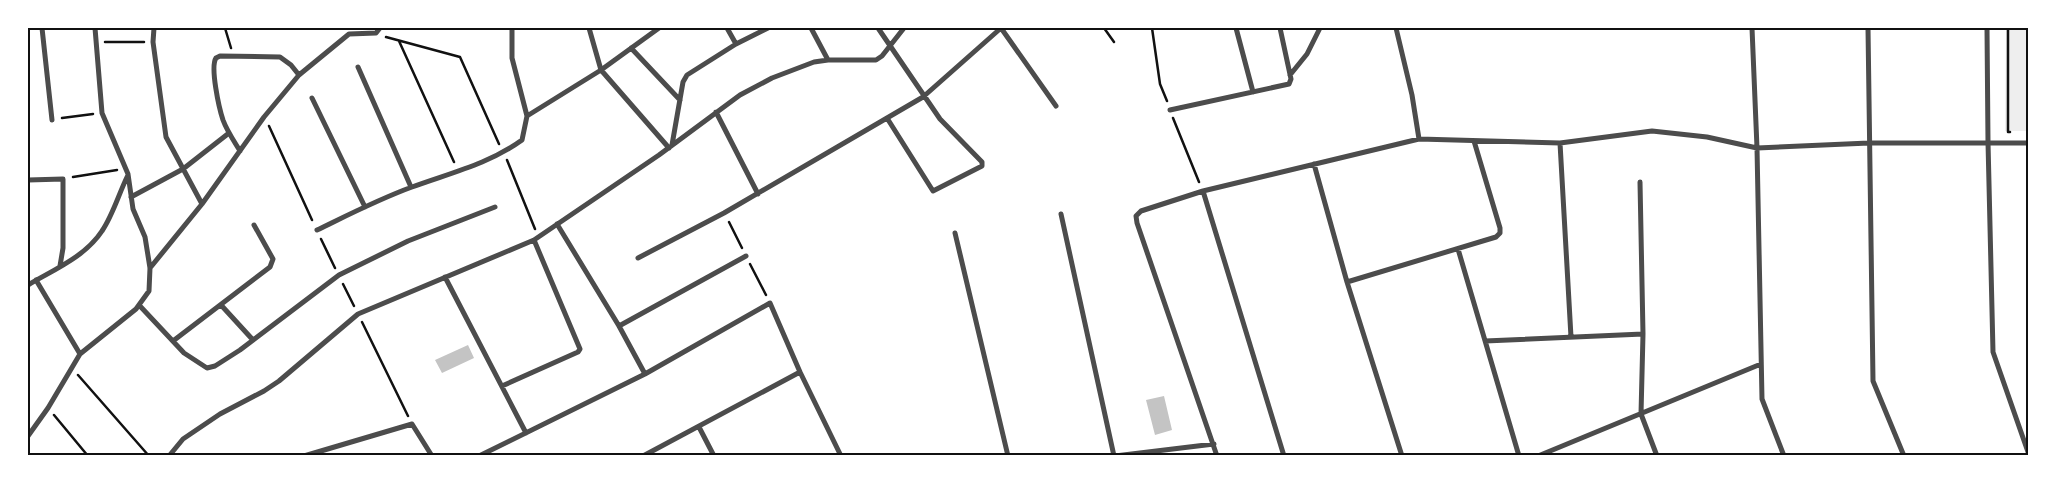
<svg xmlns="http://www.w3.org/2000/svg" width="2056" height="483" viewBox="0 0 2056 483" font-family="Cabin,sans-serif">
	<style>
		.green { fill: #eee }
		.building { fill: #c4c4c4 }
		.lines { fill: none; stroke-linecap: round; stroke-linejoin: round }
		.path { stroke: #111; stroke-width: 2.5 }
		.minor { stroke: #4c4c4c; stroke-width: 5 }
		.neatline { fill: none; stroke: #111; stroke-width: 2 }
	</style>
	<rect width="100%" height="100%" fill="#fff"/>
	<path class="green" d="M2006,28H2028V131H2005Z"/>
	<path class="building" d="M468,345L474,358L442,373L435,360Z
		M1164,396L1172,430L1155,435L1146,400Z"/>
	<g class="lines">
		<path class="path" d="M225,28L231,48
			M1104,28L1114,42
			M1152,28L1160,84L1167,101
			M2008,28V132H2010
			M386,37L460,57L499,144
			M399,41L454,162
			M105,42H144
			M62,118L93,114
			M1173,118L1199,182
			M269,126L312,220
			M507,160L535,229
			M73,177L117,170
			M729,222L742,248
			M321,239L335,268
			M750,264L766,295
			M343,284L354,306
			M362,322L408,416
			M78,375L149,456
			M54,415L88,456"/>
		<path class="minor" d="M42,28L52,120
			M154,28L153,42L166,137L202,204
			M512,28V58L527,116
			M589,28L601,70L669,148
			M727,28L736,44
			M811,28L828,60
			M878,28L940,119L982,162V166L933,191L887,118
			M1001,28L1056,106
			M1236,28L1253,92
			M1396,28L1412,95L1419,139
			M1752,28L1757,148L1762,399L1784,456
			M1868,28L1873,381L1904,456
			M1987,28L1988,142L1993,352L2028,452
			M631,48L680,100
			M358,67L411,187
			M1290,75L1307,54L1320,28
			M312,98L365,207
			M1170,110L1289,84L1291,79L1280,28
			M716,112L758,194
			M1560,143L1571,337
			M672,145L683,82L687,75L736,44L768,28
			M240,151C234,141 227,131 223,120C219,108 210,67 216,58L220,56L280,57L291,65L299,75
			M1314,164L1347,282L1402,456
			M28,180L63,179V248L60,266
			M1640,182L1643,334L1641,414L1657,456
			M1203,191L1284,456
			M131,197L183,169L229,133
			M1061,214L1114,456
			M557,224L619,326L645,374
			M317,230C348,215 379,199 412,187C450,173 489,164 522,140L527,116L601,70L659,28
			M955,233L1008,456
			M1458,249L1519,456
			M638,258L724,213L923,97L1001,28
			M150,268L202,204L264,117L299,75L349,34L376,33L380,28
			M445,277L526,433
			M36,280L80,354
			M1347,282L1496,237L1500,233V228L1474,141
			M28,285C53,270 85,257 102,231C113,215 119,193 128,175
			M139,305L184,353L207,368L215,366L240,350L339,275L408,241L495,207
			M221,305L253,340
			M619,326L746,256
			M173,341L270,267L273,259L254,225
			M1485,341L1643,334
			M502,386L578,352L580,349L534,240
			M699,427L714,456
			M28,436L48,408L80,354L136,309L149,291L150,268L145,237L133,209L128,174L102,113L95,28
			M169,456L183,439L220,414L264,391L279,381L358,314L534,240L659,155L740,95L772,78L814,62L828,60H876L882,56L904,28
			M304,456L412,424L432,456
			M479,456L645,374L770,303L800,372L841,456
			M643,456L800,372
			M1115,456L1214,444
			M1217,456L1137,223L1136,216L1141,211L1203,191L1419,139L1560,143L1652,131L1707,137L1757,148L1869,143H2028
			M1538,456L1761,364"/>
	</g>
	<rect width="2056" height="483" fill="none" stroke="#ffffff" stroke-width="58"/>
	<rect x="29" y="29" width="1998" height="425" class="neatline"/>
</svg>
